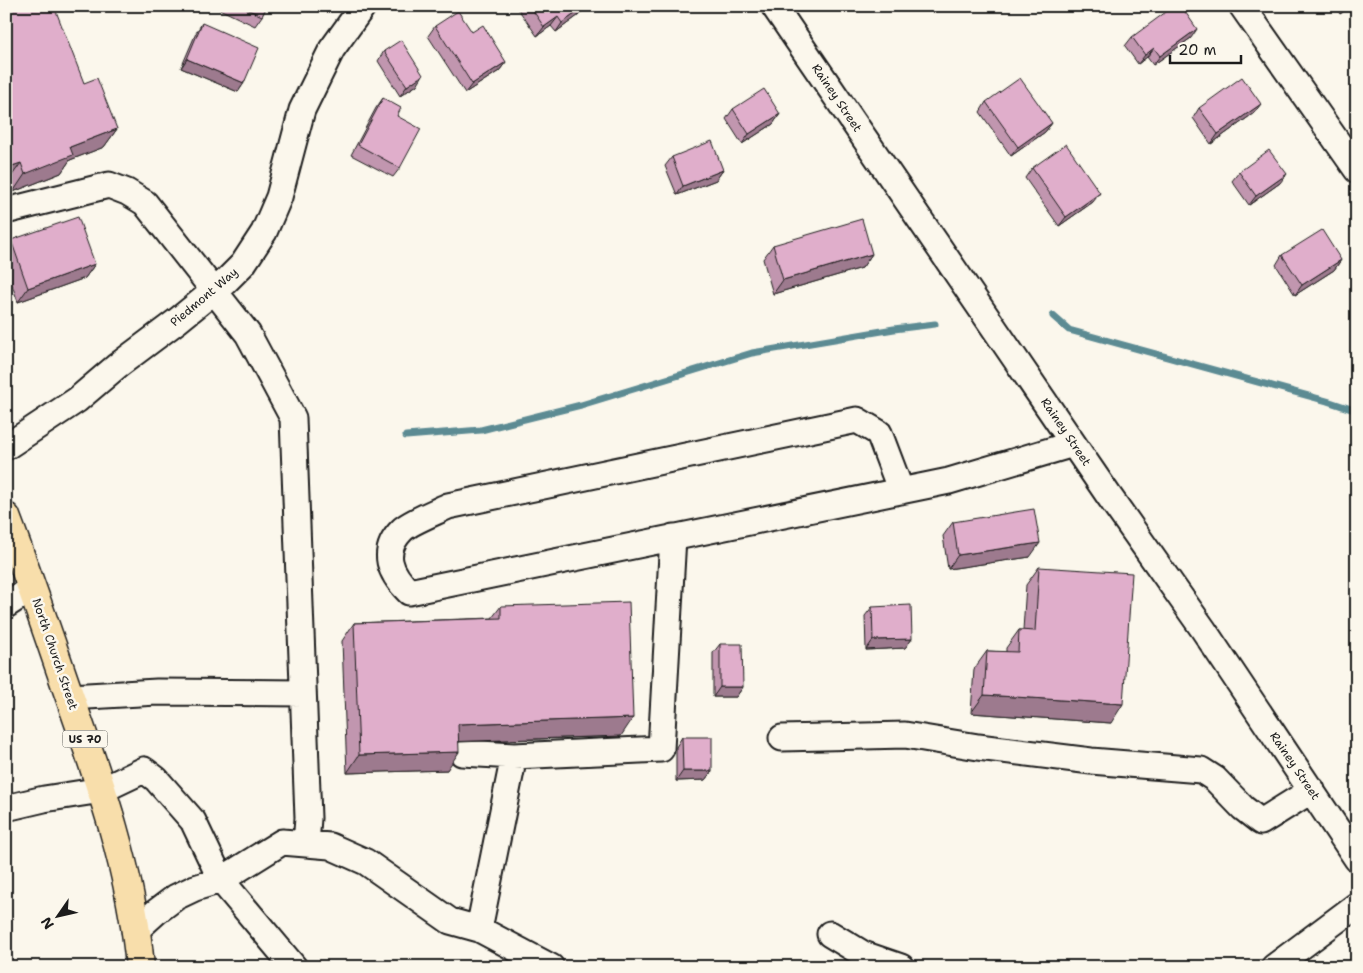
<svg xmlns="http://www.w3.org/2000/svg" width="1363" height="973" viewBox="0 0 1363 973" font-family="'Shantell Sans',sans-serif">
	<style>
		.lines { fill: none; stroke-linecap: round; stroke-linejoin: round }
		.stream { stroke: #5c8b93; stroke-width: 7 }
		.minor-casing { stroke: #1c1c1c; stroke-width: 29 }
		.major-casing { stroke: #1c1c1c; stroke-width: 31 }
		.minor { stroke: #fbf7ec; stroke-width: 25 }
		.major { stroke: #f8deab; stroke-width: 28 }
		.wall { fill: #c196af; stroke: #1c1c1c }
		.shaded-wall { fill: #9d7a8e; stroke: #1c1c1c }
		.building { fill: #e0aecb; stroke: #1c1c1c }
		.labels { text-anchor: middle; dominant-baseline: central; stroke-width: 5; stroke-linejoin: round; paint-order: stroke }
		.shield { fill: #fbf7ec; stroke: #5f5e5a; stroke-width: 1 }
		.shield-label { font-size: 11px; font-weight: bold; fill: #1c1c1c }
		.street-label { font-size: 12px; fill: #1c1c1c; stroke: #fbf7ec }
	</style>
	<rect width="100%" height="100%" fill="#fbf7ec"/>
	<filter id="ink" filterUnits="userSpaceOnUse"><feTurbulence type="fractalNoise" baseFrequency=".02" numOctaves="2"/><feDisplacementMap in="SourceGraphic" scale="10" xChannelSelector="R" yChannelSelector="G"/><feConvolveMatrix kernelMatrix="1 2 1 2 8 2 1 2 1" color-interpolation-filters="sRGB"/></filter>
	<g filter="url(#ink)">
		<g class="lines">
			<path class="stream" d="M1053,316L1069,330L1327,401L1357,411
				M406,436L481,430L581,405L752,353L894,329L935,324"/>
			<g class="minor-casing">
				<path id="minor" d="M774,6L1109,496L1203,629L1357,859
					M1242,6L1357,170
					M6,211L109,185L127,192L145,203L248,334L293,418L308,818L306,844
					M6,447L77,400L117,366L177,321L225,282L243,264L264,232L279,197L302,110L332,49L363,6
					M901,491L879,433L857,420L448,506C436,512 410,522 402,530C380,552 390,573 409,592L949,481L1073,444
					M6,605L32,588
					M70,697L157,692L303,693
					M782,738L905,735L978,747L1091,761L1201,770L1215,779L1243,808L1261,822L1312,790
					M462,753L514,756L661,749L673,537
					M6,808L44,799L102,790L144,770L156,779L193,821L221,880L294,967
					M479,929L551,967
					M135,931L156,912L176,897L195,888L221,880L282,842L330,846L366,862L450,921L479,929L514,756
					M830,934L863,954L901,967
					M1274,967L1357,905"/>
			</g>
			<g class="major-casing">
				<path id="major" d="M6,517C28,575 48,634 68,692C100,782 132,872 140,967"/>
			</g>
			<use href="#minor" class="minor"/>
			<use href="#major" class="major"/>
		</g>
		<path class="wall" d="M6,6L84,83L117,129L104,147L70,160L61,173L13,192L8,181Z
			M213,6H267L262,16L255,26Z
			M516,6H586L579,15L556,32L551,26L537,36Z
			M1335,6H1351L1340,14Z
			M202,23L244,83L238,92L181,68L196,33Z
			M435,26L472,32L506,62L499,71L465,93L428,36Z
			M1357,36V49L1352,43Z
			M1132,37L1191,38L1153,65L1147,57L1138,64L1125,46Z
			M384,51L417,85L400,96L378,61Z
			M383,98L397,116L400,168L393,177L351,155L376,108Z
			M986,102L1052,123L1045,132L1011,156L980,112Z
			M1199,108L1254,113L1211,144L1193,118Z
			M733,109L780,114L773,124L742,144L726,119Z
			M672,157L723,170L716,180L677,195L665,166Z
			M1032,168L1093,202L1059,226L1025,178Z
			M1239,172L1280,183L1249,205L1232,181Z
			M11,240L95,264L85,278L18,302L6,268V247Z
			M773,245L872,254L862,268L773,294L763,259Z
			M1282,255L1341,260L1334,270L1295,295L1276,265Z
			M953,522L1030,557L948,569L943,536Z
			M1039,567L1111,723L971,713L974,669L987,651L1006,652V648L1019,630H1023L1026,585Z
			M501,606L621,736L459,742L447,770L347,773L342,641L354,623L492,618Z
			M872,607L912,639L905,648L866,650L865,616Z
			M720,644L743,687L736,697H713V653Z
			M682,737L712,771L705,780L676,781V747Z"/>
		<path class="shaded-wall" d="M586,6L579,15L556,32L562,23Z
			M1345,6H1351L1340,14Z
			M558,17L551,26L537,36L544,27Z
			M1197,29L1191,38L1153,65L1160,56Z
			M1154,48L1147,57L1138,64L1145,55Z
			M187,59L244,83L238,92L181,68Z
			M506,62L499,71L465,93L472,84Z
			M423,75L417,85L400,96L407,86Z
			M1261,104L1254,113L1211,144L1218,134Z
			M780,114L773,124L742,144L749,134Z
			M1052,123L1045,132L1011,156L1018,147Z
			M117,129L104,147L70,160L61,173L13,192L25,174L70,147Z
			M21,163L8,181L6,182V168Z
			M723,170L716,180L677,195L683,186Z
			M1287,174L1280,183L1249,205L1256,196Z
			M1100,193L1093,202L1059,226L1066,217Z
			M872,254L862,268L773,294L783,280Z
			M1341,260L1334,270L1295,295L1302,285Z
			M95,264L85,278L18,302L28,288Z
			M1040,543L1030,557L948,569L958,555Z
			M912,639L905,648L866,650L873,640Z
			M720,687H743L736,697H713Z
			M984,695L1123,704L1111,723L971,713Z
			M633,718L621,736L446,742L458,724Z
			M459,752L447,770L347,773L359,755Z
			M683,771H712L705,780L676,781Z"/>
		<path class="building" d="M6,6H54L84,83L97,78L117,129L70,147L73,155L25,174L21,163L6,168Z
			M240,6H267L262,16Z
			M530,6H586L562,23L558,17L544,27Z
			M1174,6H1181L1197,29L1160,56L1154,48L1145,55L1132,37Z
			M458,11L472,32L483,25L506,62L472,84L435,26Z
			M202,23L259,48L244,83L187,59Z
			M401,40L423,75L407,86L384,51Z
			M1242,77L1261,104L1218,134L1199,108Z
			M1020,78L1052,123L1018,147L986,102Z
			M764,89L780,114L749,134L733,109Z
			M383,98L401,108L397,116L421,129L400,168L358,145Z
			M712,141L723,170L683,186L672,157Z
			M1066,144L1100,193L1066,217L1032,168Z
			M1269,150L1287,174L1256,196L1239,172Z
			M78,217L95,264L28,288L11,240Z
			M862,219L872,254L783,280L773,245Z
			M1322,230L1341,260L1302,285L1282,255Z
			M1034,509L1040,543L958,555L953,522Z
			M1039,567L1132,573L1123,704L984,695L987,651L1018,652L1019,630L1035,631Z
			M629,602L633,718L458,724L459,752L359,755L354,623L501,618V606Z
			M911,605L912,639L873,640L872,607Z
			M720,644H742L743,687H720Z
			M682,737H712V771H683Z"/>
	</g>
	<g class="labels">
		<rect class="shield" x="62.5" y="730.5" width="45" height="17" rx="4"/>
		<g class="shield-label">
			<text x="85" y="739">US 70</text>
		</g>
		<g class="street-label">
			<text transform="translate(837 98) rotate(56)">Rainey Street</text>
			<text transform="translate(204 297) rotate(-40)">Piedmont Way</text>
			<text transform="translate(1066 432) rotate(56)">Rainey Street</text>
			<text transform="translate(55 654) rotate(71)">North Church Street</text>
			<text transform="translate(1295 766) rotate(56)">Rainey Street</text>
		</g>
	</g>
	<rect width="1363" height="973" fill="none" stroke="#fbf7ec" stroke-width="25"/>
	<rect x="12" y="12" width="1338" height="948" fill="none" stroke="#1c1c1c" stroke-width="2" filter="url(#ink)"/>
	<g transform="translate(58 916) rotate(236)" stroke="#fbf7ec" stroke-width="4" paint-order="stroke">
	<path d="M0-4L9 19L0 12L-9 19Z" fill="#1c1c1c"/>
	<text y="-8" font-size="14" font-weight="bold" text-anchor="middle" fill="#1c1c1c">N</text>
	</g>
	<path d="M1170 55v8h71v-8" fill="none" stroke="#1c1c1c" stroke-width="2.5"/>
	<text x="1178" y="55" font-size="15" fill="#1c1c1c" stroke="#fbf7ec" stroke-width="4" paint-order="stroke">20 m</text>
</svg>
